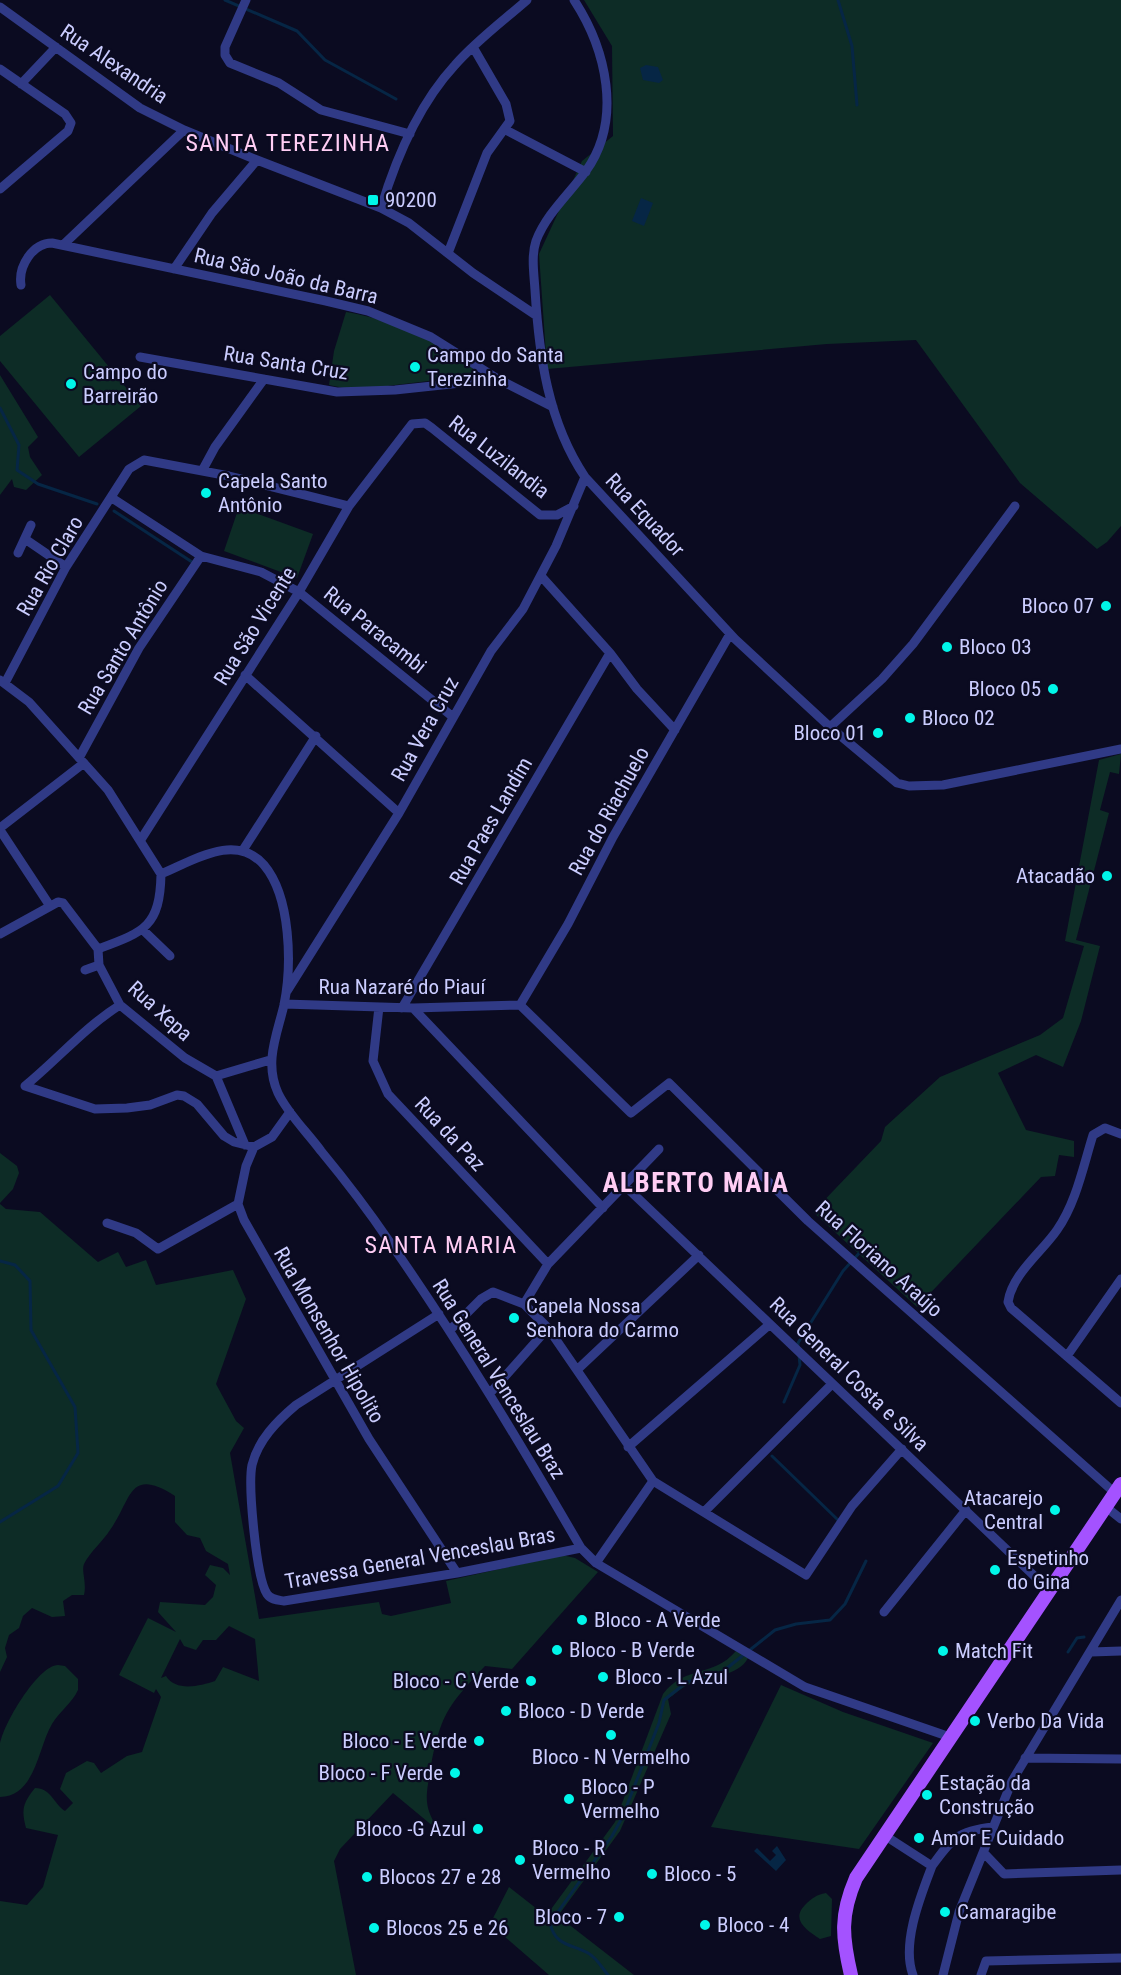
<svg xmlns="http://www.w3.org/2000/svg" width="1121" height="1975" viewBox="0 0 1121 1975" font-family="'Roboto Condensed',sans-serif">
	<style>
		.green { fill: #0d2c26; fill-rule: evenodd }
		.water { fill: #062645 }
		.lines { fill: none; stroke-linecap: round; stroke-linejoin: round }
		.stream { stroke: #062645; stroke-width: 3 }
		.minor { stroke: #303a86; stroke-width: 9 }
		.primary { stroke: #a452ff; stroke-width: 14 }
		.poi-dot { fill: #00f6e9; stroke: #0b0b21; stroke-width: 2 }
		.labels { text-anchor: middle; dominant-baseline: central; stroke-width: 4.5; stroke-linejoin: round; paint-order: stroke }
		.street-label { font-size: 21px; fill: #cbcdff; stroke: #0b0b21 }
		.poi-label { font-size: 21px; fill: #cbcdff; stroke: #0b0b21; text-anchor: start }
		.quarter-label { font-size: 24px; letter-spacing: 1.5px; fill: #ffcdf4; stroke: #0b0b21 }
		.district-label { font-size: 27px; font-weight: bold; letter-spacing: 1.5px; fill: #ffcdf4; stroke: #0b0b21 }
	</style>
	<rect width="100%" height="100%" fill="#0b0b21"/>
	<path class="green" d="M584,0H1121V526L1107,542L1097,549L1020,483L916,340L827,344L547,369L539,254L582,161L613,136L612,46Z
		M50,295L141,406L79,457L0,361V336Z
		M346,312C382,317 456,345 479,375L353,390L329,385L334,351Z
		M0,375L38,437L28,447L30,457L42,475L26,490L14,487L12,479L0,495Z
		M239,507L313,534L297,578L224,551Z
		M1121,754L1119,774L1110,772L1100,810L1109,813L1076,940L1100,946L1081,1021L1063,1067L1036,1055L998,1073L1026,1130L1074,1141V1157L1059,1155L1055,1176L1041,1177L917,1307L813,1212L881,1141L885,1127L940,1077L1040,1035L1063,1018L1084,946L1065,941L1099,760Z
		M0,1153L17,1166L19,1173L13,1189L0,1203Z
		M0,1204L6,1209L40,1212L98,1262L118,1252L126,1267L146,1260L156,1285L233,1270L246,1299L216,1384L236,1421L244,1428L230,1453L259,1619L379,1602L382,1614L391,1616L451,1603L446,1581L562,1555L575,1558L598,1572L512,1669L485,1666C449,1705 441,1713 431,1766C426,1797 422,1805 440,1832L393,1793L340,1849L334,1861L356,1975H0V1901L27,1905L43,1887L58,1835L26,1828C21,1809 23,1803 35,1788C51,1788 53,1803 65,1811L73,1803L60,1789L66,1773L87,1761L94,1763L101,1773L127,1756L142,1752L161,1697L156,1689L154,1693L119,1675L148,1618L176,1632L158,1612L160,1602L205,1605L213,1597L216,1585L205,1575L210,1565L223,1568L230,1575L228,1564L206,1551L200,1538L187,1535L175,1522V1496C128,1466 132,1500 110,1530C103,1541 90,1552 84,1564C81,1571 87,1583 84,1595H72L63,1601L65,1616L52,1617L32,1608L23,1616L19,1628L9,1635L5,1648L7,1657L0,1672ZM229,1626L255,1639L259,1681L223,1667L215,1681C200,1686 176,1692 166,1676L161,1678L180,1639L184,1646L196,1650L203,1640H216Z
		M736,1651L748,1658C739,1677 705,1677 688,1685C681,1688 675,1694 668,1699L671,1714L620,1831L558,1916L634,1975H549L490,1924L509,1887L546,1916L615,1822L663,1694C685,1665 713,1678 736,1651Z
		M58,1665L65,1666L78,1679V1690C72,1703 60,1711 52,1724C38,1747 36,1796 0,1797C0,1780 0,1762 0,1745C2,1726 38,1665 58,1665Z
		M781,1685L843,1712L933,1743L859,1849L711,1827Z
		M826,1893L832,1899L831,1936L820,1939C808,1931 790,1920 805,1905C812,1898 816,1895 826,1893Z"/>
	<path class="water" d="M646,65L658,67L663,80L659,83L643,80L640,68Z
		M641,198L653,203L644,226L632,221Z
		M777,1846L786,1860L776,1871L754,1851L757,1848L770,1861L776,1855L772,1851Z"/>
	<g class="lines">
		<path class="stream" d="M225,0L297,31L325,60L396,99
			M838,0L852,46L857,105
			M0,408L19,445L17,470L38,484L97,504
			M114,511L192,562
			M0,1261L15,1265L30,1281L31,1330L75,1407L78,1453L58,1486L0,1522
			M798,1348V1343L843,1271L862,1250
			M784,1402L800,1365L799,1355
			M772,1456L838,1520
			M1068,1652L1077,1638L1084,1637
			M608,1975C602,1968 597,1958 588,1953C571,1944 555,1946 550,1923L612,1836L622,1818L659,1723L664,1700L687,1682L722,1672L775,1630L796,1624L830,1620L845,1604L866,1561"/>
		<path class="minor" d="M246,0L225,47V55L230,63L279,83L321,110L410,134
			M574,0C606,49 623,119 586,171C570,193 546,214 536,241C531,256 534,274 535,290C539,356 548,422 585,477L735,639L830,727L897,783L909,786L943,785L1121,749
			M0,7L140,108L184,130L257,160L381,208L409,223L473,273L537,316
			M0,69L65,114L71,123L68,131L0,189
			M21,84L56,47
			M504,129L586,172
			M381,208C396,158 419,104 455,65C476,41 503,21 527,0
			M63,245L184,130
			M448,253L487,153L510,121L506,104L473,47
			M174,269L212,213L257,160
			M21,285C18,266 33,243 52,243L326,301L368,311L431,337L498,379L553,407
			M140,357L337,392L395,390L498,379
			M202,471L215,447L264,379
			M112,498L201,556L261,572L299,592L453,717
			M25,539L66,567
			M18,553L31,525
			M541,576L610,653L637,689L675,730
			M245,675L399,813
			M0,680L29,702L108,790L161,874C193,861 235,832 264,865C291,897 292,965 284,1005C277,1035 264,1062 278,1093C288,1114 307,1132 321,1151C345,1180 368,1210 389,1241C459,1341 520,1443 581,1548L596,1563L805,1687L950,1737
			M5,683L66,567L129,469L144,460L229,476L349,506
			M830,727L882,679L913,644L1015,506
			M79,758L139,648L201,556
			M0,828L84,763
			M0,830L50,906
			M140,841L299,592L349,506L412,424L425,423L432,428L540,515H557L574,506
			M243,850L316,736
			M143,930L170,956
			M0,934L58,902L63,903L98,949L99,965L120,1005L185,1058L216,1076
			M98,949C144,932 160,927 161,874
			M85,970L99,965
			M287,991L399,813L491,651L523,609L556,546L585,477
			M284,1004L413,1008L520,1005
			M520,1005L631,1113L669,1083L808,1221L1115,1493
			M520,1005L568,924L613,837L730,634
			M379,1007L373,1061L388,1094L548,1264
			M402,1008L610,653
			M413,1008L603,1208
			M216,1076L245,1145
			M216,1076L270,1060
			M25,1086L95,1109L127,1108L150,1105L177,1095L184,1096L197,1104L224,1136L234,1142L254,1147
			M25,1086C58,1059 85,1027 120,1005
			M290,1112L272,1137L254,1147L246,1166L238,1204L244,1220L369,1439L457,1573
			M1121,1134L1105,1128L1093,1135C1083,1167 1076,1203 1057,1230C1042,1252 1012,1274 1008,1302L1011,1308L1121,1403
			M624,1185L1049,1590
			M107,1223L136,1233L158,1249L238,1204
			M524,1304L548,1264L659,1149
			M439,1314L296,1405C277,1421 258,1440 252,1465C248,1485 256,1577 267,1594C271,1600 278,1600 284,1601L457,1573L581,1548
			M450,1330L481,1299L493,1292L524,1304L548,1328L653,1481L806,1575L852,1506L902,1449
			M1067,1356L1121,1279
			M578,1369L699,1255
			M491,1392L548,1328
			M628,1447L770,1324
			M1106,1507L1121,1519
			M704,1512L832,1384
			M596,1563L653,1481
			M884,1612L966,1510
			M1091,1652L1121,1651
			M1025,1758L1121,1759
			M884,1835L932,1866C952,1838 958,1831 993,1827
			M984,1853L1004,1874L1121,1870
			M913,1975C901,1944 921,1895 932,1866
			M943,1975L959,1912L1012,1781L1121,1600
			M981,1975L986,1961L1121,1958"/>
		<path class="primary" d="M851,1975C842,1937 840,1915 856,1878L1121,1484"/>
	</g>
	<g class="poi-dot">
		<rect x="367" y="194" width="12" height="12" rx="3"/>
		<circle cx="415" cy="367" r="6"/>
		<circle cx="71" cy="384" r="6"/>
		<circle cx="206" cy="493" r="6"/>
		<circle cx="1106" cy="606" r="6"/>
		<circle cx="947" cy="647" r="6"/>
		<circle cx="1053" cy="689" r="6"/>
		<circle cx="910" cy="718" r="6"/>
		<circle cx="878" cy="733" r="6"/>
		<circle cx="1107" cy="876" r="6"/>
		<circle cx="514" cy="1318" r="6"/>
		<circle cx="1055" cy="1510" r="6"/>
		<circle cx="995" cy="1570" r="6"/>
		<circle cx="582" cy="1620" r="6"/>
		<circle cx="557" cy="1650" r="6"/>
		<circle cx="943" cy="1651" r="6"/>
		<circle cx="603" cy="1677" r="6"/>
		<circle cx="531" cy="1681" r="6"/>
		<circle cx="506" cy="1711" r="6"/>
		<circle cx="975" cy="1721" r="6"/>
		<circle cx="611" cy="1735" r="6"/>
		<circle cx="479" cy="1741" r="6"/>
		<circle cx="455" cy="1773" r="6"/>
		<circle cx="927" cy="1795" r="6"/>
		<circle cx="569" cy="1799" r="6"/>
		<circle cx="478" cy="1829" r="6"/>
		<circle cx="919" cy="1838" r="6"/>
		<circle cx="520" cy="1860" r="6"/>
		<circle cx="652" cy="1874" r="6"/>
		<circle cx="367" cy="1877" r="6"/>
		<circle cx="945" cy="1912" r="6"/>
		<circle cx="619" cy="1917" r="6"/>
		<circle cx="705" cy="1925" r="6"/>
		<circle cx="374" cy="1928" r="6"/>
	</g>
	<g class="labels">
		<g class="street-label">
			<text transform="translate(114 64) rotate(34)">Rua Alexandria</text>
			<text transform="translate(286 276) rotate(13)">Rua São João da Barra</text>
			<text transform="translate(286 363) rotate(9)">Rua Santa Cruz</text>
			<text transform="translate(499 457) rotate(38)">Rua Luzilandia</text>
			<text transform="translate(645 515) rotate(47)">Rua Equador</text>
			<text transform="translate(50 566) rotate(-60)">Rua Rio Claro</text>
			<text transform="translate(255 626) rotate(-58)">Rua São Vicente</text>
			<text transform="translate(375 630) rotate(39)">Rua Paracambi</text>
			<text transform="translate(123 647) rotate(-59)">Rua Santo Antônio</text>
			<text transform="translate(425 729) rotate(-61)">Rua Vera Cruz</text>
			<text transform="translate(609 811) rotate(-61)">Rua do Riachuelo</text>
			<text transform="translate(491 821) rotate(-60)">Rua Paes Landim</text>
			<text x="402" y="987">Rua Nazaré do Piauí</text>
			<text transform="translate(160 1011) rotate(42)">Rua Xepa</text>
			<text transform="translate(450 1134) rotate(47)">Rua da Paz</text>
			<text transform="translate(879 1259) rotate(42)">Rua Floriano Araújo</text>
			<text transform="translate(329 1335) rotate(60)">Rua Monsenhor Hipolito</text>
			<text transform="translate(849 1374) rotate(44)">Rua General Costa e Silva</text>
			<text transform="translate(499 1379) rotate(58)">Rua General Venceslau Braz</text>
			<text transform="translate(420 1558) rotate(-10)">Travessa General Venceslau Bras</text>
		</g>
		<g class="poi-label">
			<text x="385" y="200">90200</text>
			<text x="427" y="355">Campo do Santa<tspan x="427" dy="24">Terezinha</tspan></text>
			<text x="83" y="372">Campo do<tspan x="83" dy="24">Barreirão</tspan></text>
			<text x="218" y="481">Capela Santo<tspan x="218" dy="24">Antônio</tspan></text>
			<text x="1094" y="606" text-anchor="end">Bloco 07</text>
			<text x="959" y="647">Bloco 03</text>
			<text x="1041" y="689" text-anchor="end">Bloco 05</text>
			<text x="922" y="718">Bloco 02</text>
			<text x="866" y="733" text-anchor="end">Bloco 01</text>
			<text x="1095" y="876" text-anchor="end">Atacadão</text>
			<text x="526" y="1306">Capela Nossa<tspan x="526" dy="24">Senhora do Carmo</tspan></text>
			<text x="1043" y="1498" text-anchor="end">Atacarejo<tspan x="1043" dy="24">Central</tspan></text>
			<text x="1007" y="1558">Espetinho<tspan x="1007" dy="24">do Gina</tspan></text>
			<text x="594" y="1620">Bloco - A Verde</text>
			<text x="569" y="1650">Bloco - B Verde</text>
			<text x="955" y="1651">Match Fit</text>
			<text x="615" y="1677">Bloco - L Azul</text>
			<text x="519" y="1681" text-anchor="end">Bloco - C Verde</text>
			<text x="518" y="1711">Bloco - D Verde</text>
			<text x="987" y="1721">Verbo Da Vida</text>
			<text x="467" y="1741" text-anchor="end">Bloco - E Verde</text>
			<text x="611" y="1757" text-anchor="middle">Bloco - N Vermelho</text>
			<text x="443" y="1773" text-anchor="end">Bloco - F Verde</text>
			<text x="939" y="1783">Estação da<tspan x="939" dy="24">Construção</tspan></text>
			<text x="581" y="1787">Bloco - P<tspan x="581" dy="24">Vermelho</tspan></text>
			<text x="466" y="1829" text-anchor="end">Bloco -G Azul</text>
			<text x="931" y="1838">Amor E Cuidado</text>
			<text x="532" y="1848">Bloco - R<tspan x="532" dy="24">Vermelho</tspan></text>
			<text x="664" y="1874">Bloco - 5</text>
			<text x="379" y="1877">Blocos 27 e 28</text>
			<text x="957" y="1912">Camaragibe</text>
			<text x="607" y="1917" text-anchor="end">Bloco - 7</text>
			<text x="717" y="1925">Bloco - 4</text>
			<text x="386" y="1928">Blocos 25 e 26</text>
		</g>
		<g class="quarter-label">
			<text x="288" y="143">SANTA TEREZINHA</text>
			<text x="441" y="1245">SANTA MARIA</text>
		</g>
		<g class="district-label">
			<text x="696" y="1183">ALBERTO MAIA</text>
		</g>
	</g>
</svg>
